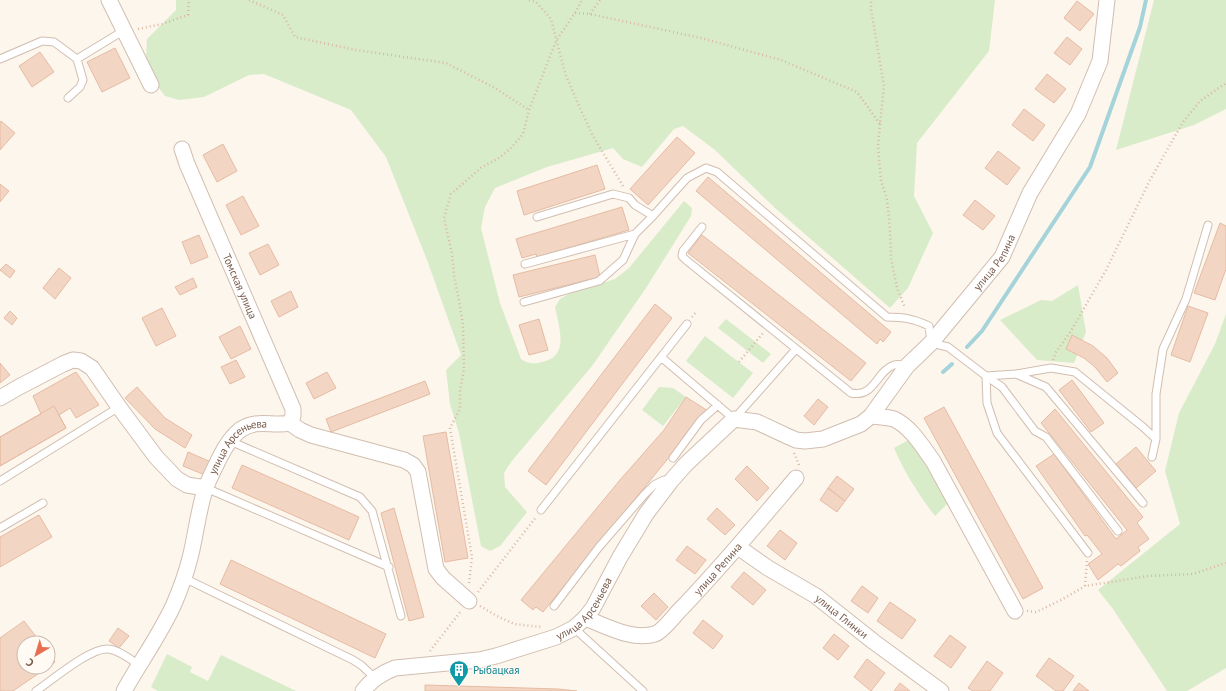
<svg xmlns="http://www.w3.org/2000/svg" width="1226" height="691" viewBox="0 0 1226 691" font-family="'PT Sans',sans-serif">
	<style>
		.green { fill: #d8ecc9 }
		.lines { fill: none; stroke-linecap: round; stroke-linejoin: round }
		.stream { stroke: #a5d3da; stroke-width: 4 }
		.building { fill: #f3d5c3; stroke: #e6bba3 }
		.lane-casing { stroke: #d1beb0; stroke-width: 9 }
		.street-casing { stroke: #d1beb0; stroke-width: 17 }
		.path { stroke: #d9b8a5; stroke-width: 2.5; stroke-dasharray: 1 3; stroke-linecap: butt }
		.lane { stroke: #fff; stroke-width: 7 }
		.street { stroke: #fff; stroke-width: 15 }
		.labels { text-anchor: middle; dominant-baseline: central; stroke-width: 3; stroke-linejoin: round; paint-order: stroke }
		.street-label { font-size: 11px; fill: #7a5c4d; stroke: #fffaf3 }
		.culture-label { font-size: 11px; fill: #0d838f; stroke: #fffaf3; text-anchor: start }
	</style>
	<rect width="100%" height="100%" fill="#fdf6ec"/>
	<path class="green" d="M176,0H995L989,51L917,143L914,196L933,233L908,288L890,308L775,208L715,150L683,126L674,129L642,167L623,159L613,148L547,167L495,188L485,207L481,228L500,303L521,359C528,364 533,364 542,362C570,357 559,327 555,307L560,299L569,294L615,279L629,268L684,201L692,208L691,216L646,288L592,366L511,462L504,473L505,487L527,512L500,546L490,551L481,546L459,433L450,404L446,370L461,355L427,260L386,157L351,110L264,74L249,75L204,97L179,100L165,96L152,79L146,58L147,39L176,10Z
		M1154,0H1226V109L1194,125L1116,150Z
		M1078,285L1086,332L1074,363L1037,360L1000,320L1041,300L1052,301Z
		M1226,314V668L1187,691H1167L1113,609L1098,590L1180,524L1165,471L1179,413L1215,344Z
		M726,319L771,354L763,363L718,328Z
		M705,336L753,373L733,398L686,361Z
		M659,387L673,388L686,397L663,426L642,410Z
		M910,439L948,503L935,516C919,495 904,472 894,448Z
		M167,654L192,667L190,672L208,681L221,655L296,691H158L151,687Z"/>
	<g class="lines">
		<path class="stream" d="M967,347L982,331L1090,167L1140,27L1146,0
			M943,372L952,364"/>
	</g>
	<path class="building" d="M1077,1L1094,14L1080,31L1064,18Z
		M1067,37L1082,49L1070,65L1054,53Z
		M115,48L130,78L102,92L87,62Z
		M40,52L54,72L32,87L19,66Z
		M1047,74L1066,89L1054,103L1035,89Z
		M1024,109L1045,125L1033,141L1012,125Z
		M1,121L15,133L0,150V123Z
		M677,137L695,153L648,205L630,189Z
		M223,144L237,171L217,182L203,155Z
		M998,151L1020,168L1007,185L985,168Z
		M597,165L605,189L524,215L517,191Z
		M708,177L891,332L883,342L880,339L877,344L696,191Z
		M0,184L9,191L0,202Z
		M243,196L259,226L241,235L226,205Z
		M975,200L995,216L983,230L963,215Z
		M622,207L629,230L537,257L536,254L522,258L516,239Z
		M1220,223L1226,226V269L1215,300L1194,293Z
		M199,235L208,257L191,264L182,242Z
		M702,235L866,363L851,381L688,253Z
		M268,244L279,265L260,275L249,253Z
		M595,255L600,277L519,297L513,275Z
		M6,264L15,271L10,278L0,270Z
		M59,268L71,278L55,299L43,288Z
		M193,278L197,287L180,295L175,287Z
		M291,291L298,307L279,317L271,301Z
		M655,304L672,318L546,485L528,471Z
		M1188,306L1208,313L1190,362L1171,355Z
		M162,308L176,336L156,346L142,318Z
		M10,311L17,318L12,325L4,318Z
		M539,319L548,350L529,355L519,325Z
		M240,326L251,349L231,359L219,337Z
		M1072,335L1093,346L1107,358L1118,373L1107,382L1095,367L1084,358L1066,349Z
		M236,360L245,377L230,384L221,367Z
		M0,363L10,375L0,383Z
		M76,372L99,405L76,418L70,408L59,415L66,428L0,466V437L41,414L33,396Z
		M327,372L336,388L314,399L306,383Z
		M1072,380L1104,423L1091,432L1059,390Z
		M425,381L430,394L331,432L326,419Z
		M137,387L165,418L192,435L185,448L155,429L125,398Z
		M686,397L708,411L661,467L543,612L536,607L533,610L521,600L620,480L664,430Z
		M818,399L828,407L814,425L804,416Z
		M54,406L66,428L0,466V437Z
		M944,407L1043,588L1023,599L924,418Z
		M1055,409L1143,517L1137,523L1149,539L1138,547L1140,551L1121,566L1118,564L1098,580L1088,564L1102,554L1087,535L1085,536L1036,466L1054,454L1116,539L1127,530L1041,423Z
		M446,432L468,558L445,562L423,436Z
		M1136,447L1156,471L1136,488L1116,464Z
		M188,452L211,462L205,475L183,466Z
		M242,465L359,517L349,540L232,488Z
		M747,466L769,488L757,501L735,479Z
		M837,476L854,489L845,501L828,488Z
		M828,488L845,501L837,512L820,500Z
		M394,508L424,617L409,621L381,513Z
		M717,508L735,525L725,535L707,519Z
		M39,515L52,537L0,567V537Z
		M780,530L797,543L785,560L767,546Z
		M687,546L706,560L695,574L676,560Z
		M231,560L386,634L375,658L220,584Z
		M744,572L766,590L753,605L731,587Z
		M862,586L878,598L868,613L851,601Z
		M654,593L668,607L656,620L641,606Z
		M890,602L916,620L902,639L877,621Z
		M703,620L723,636L713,649L693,633Z
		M24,621L41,643H24V667H48L13,691H0V638Z
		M118,628L129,636L119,648L109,641Z
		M834,634L849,646L838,660L823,648Z
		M950,635L966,647L951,668L934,656Z
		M48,653L55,662L48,667Z
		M1049,658L1074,676L1063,691H1056L1036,676Z
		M867,659L885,673L871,691L854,677Z
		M987,661L1003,673L990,691H973L968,688Z
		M900,683L910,691H894Z
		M1079,683L1089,691H1073Z
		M425,685L558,689L577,691H425Z"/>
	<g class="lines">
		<g class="lane-casing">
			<path id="lane" d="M0,59L42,41L54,42L77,59
				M68,98L80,87L83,80L77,59L123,31
				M537,217L613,194L629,198L635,205L653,216
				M702,227L683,251L682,256L686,260L851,393C875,398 876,371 894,365C898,364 903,365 907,366
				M525,264L635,234
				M524,302L599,281L623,260L635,234L653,216L687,178L706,168L717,172L887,317C904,317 914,319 929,326L931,343L948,347L986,376L987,403L997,433L1088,553
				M661,357L734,419L796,349
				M1016,374L1051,368L1075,372L1143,427L1156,439L1152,457
				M1156,439V394L1163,349L1186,299L1208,225
				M230,441L360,497L372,511L401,616
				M673,458L701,420L718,405
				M0,481L119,407
				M206,488L389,567
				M541,510L687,324
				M0,528L43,503
				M1118,531L1046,437L1035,431L1002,387L986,376L1016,374L1046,387L1143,503
				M184,578L353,660L361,665L375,678
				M554,606L599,547L644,495L654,485L664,480L670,481
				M574,628L643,691
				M36,691C51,681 91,647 108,649C119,650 130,659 139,665"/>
		</g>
		<g class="street-casing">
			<g id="street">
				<path d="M109,0L151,85"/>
				<path id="s1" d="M182,149L187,164L293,409V416L290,423"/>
				<path d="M0,398L19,387L63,364L73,360L81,361L92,368L119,407L156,457L177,479L187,485L206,488"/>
				<path d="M871,416C879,417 887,417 894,419C911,427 922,446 933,461L1015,611"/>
				<path id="s2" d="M738,547L768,568L816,596L874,642L941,691"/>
				<path id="s3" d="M585,618C607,626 632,641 655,634C661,632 672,619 677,613C719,570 757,524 796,478"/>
				<path id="s4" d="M124,691C140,662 160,635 174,604C180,590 186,574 190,558C196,535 198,510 206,487C210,477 215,467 220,457C225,447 231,437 240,430C257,418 273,427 290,423L300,430L311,435L404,460L413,465L418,472L436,569L443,578L469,601"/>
				<path id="s5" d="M363,691C371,680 382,673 395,668L479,660L496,656L556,637L574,628L585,618L593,608L620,557L646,514L671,481L686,464L734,419L757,422L787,436L796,440L805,441L823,439L861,424L871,416L907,366L931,343L1002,257L1030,193L1078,114L1100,61L1107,0"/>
			</g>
		</g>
		<path class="path" d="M249,0L283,15L295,37L356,50L446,63L495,88L529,110
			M529,0L536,2L551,19L565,73L579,106L593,136L623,186
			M575,13L590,14L701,38L781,60L857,92L880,124L884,86L871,9V0
			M590,14L600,0
			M138,29L162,24L188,15L189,0
			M880,124L878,146L881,181L887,199L890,230L891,258L897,288L905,308
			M692,317L697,311
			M1053,360L1056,352L1071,331L1106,270L1150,180L1183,122L1200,101L1226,83
			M739,362L763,333
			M794,453L799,465
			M1087,561L1085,586L1148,576L1193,574L1226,563
			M469,583L472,557L450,428L460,409V390L464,369L463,325L459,301L454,275L452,254L444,218L451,194L482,167L499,158L511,148L523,134L529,110L556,41L575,13L582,0
			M478,592L536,517
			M480,606L497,616L514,624L541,627
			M1027,611L1036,612L1061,600L1085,586
			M430,651L461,611"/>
		<use href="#lane" class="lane"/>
		<use href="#street" class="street"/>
	</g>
	<defs>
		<g id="building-pin" transform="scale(1)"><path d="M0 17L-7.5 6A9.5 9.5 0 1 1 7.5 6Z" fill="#0f9aa8" stroke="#fffaf3"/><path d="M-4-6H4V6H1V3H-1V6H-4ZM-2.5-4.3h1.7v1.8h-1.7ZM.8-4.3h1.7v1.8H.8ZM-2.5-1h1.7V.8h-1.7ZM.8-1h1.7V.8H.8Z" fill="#fff"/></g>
	</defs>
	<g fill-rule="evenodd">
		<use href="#building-pin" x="459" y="670"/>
	</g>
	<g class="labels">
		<g class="street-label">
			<text stroke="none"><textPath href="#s5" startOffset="835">улица Репина</textPath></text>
			<text stroke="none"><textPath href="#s1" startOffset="149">Томская улица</textPath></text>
			<text stroke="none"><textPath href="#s4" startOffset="277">улица Арсеньева</textPath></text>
			<text stroke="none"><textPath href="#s3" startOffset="164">улица Репина</textPath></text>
			<text stroke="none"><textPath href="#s5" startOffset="246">улица Арсеньева</textPath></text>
			<text stroke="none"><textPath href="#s2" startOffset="125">улица Глинки</textPath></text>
		</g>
		<g class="culture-label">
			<text x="473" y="670">Рыбацкая</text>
		</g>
	</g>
	<g transform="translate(36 655) rotate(218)"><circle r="19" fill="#fffaf3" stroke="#cabbb1"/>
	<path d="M0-3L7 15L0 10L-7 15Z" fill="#e76f51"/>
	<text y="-6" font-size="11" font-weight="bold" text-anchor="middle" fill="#7a5c4d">С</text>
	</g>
</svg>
